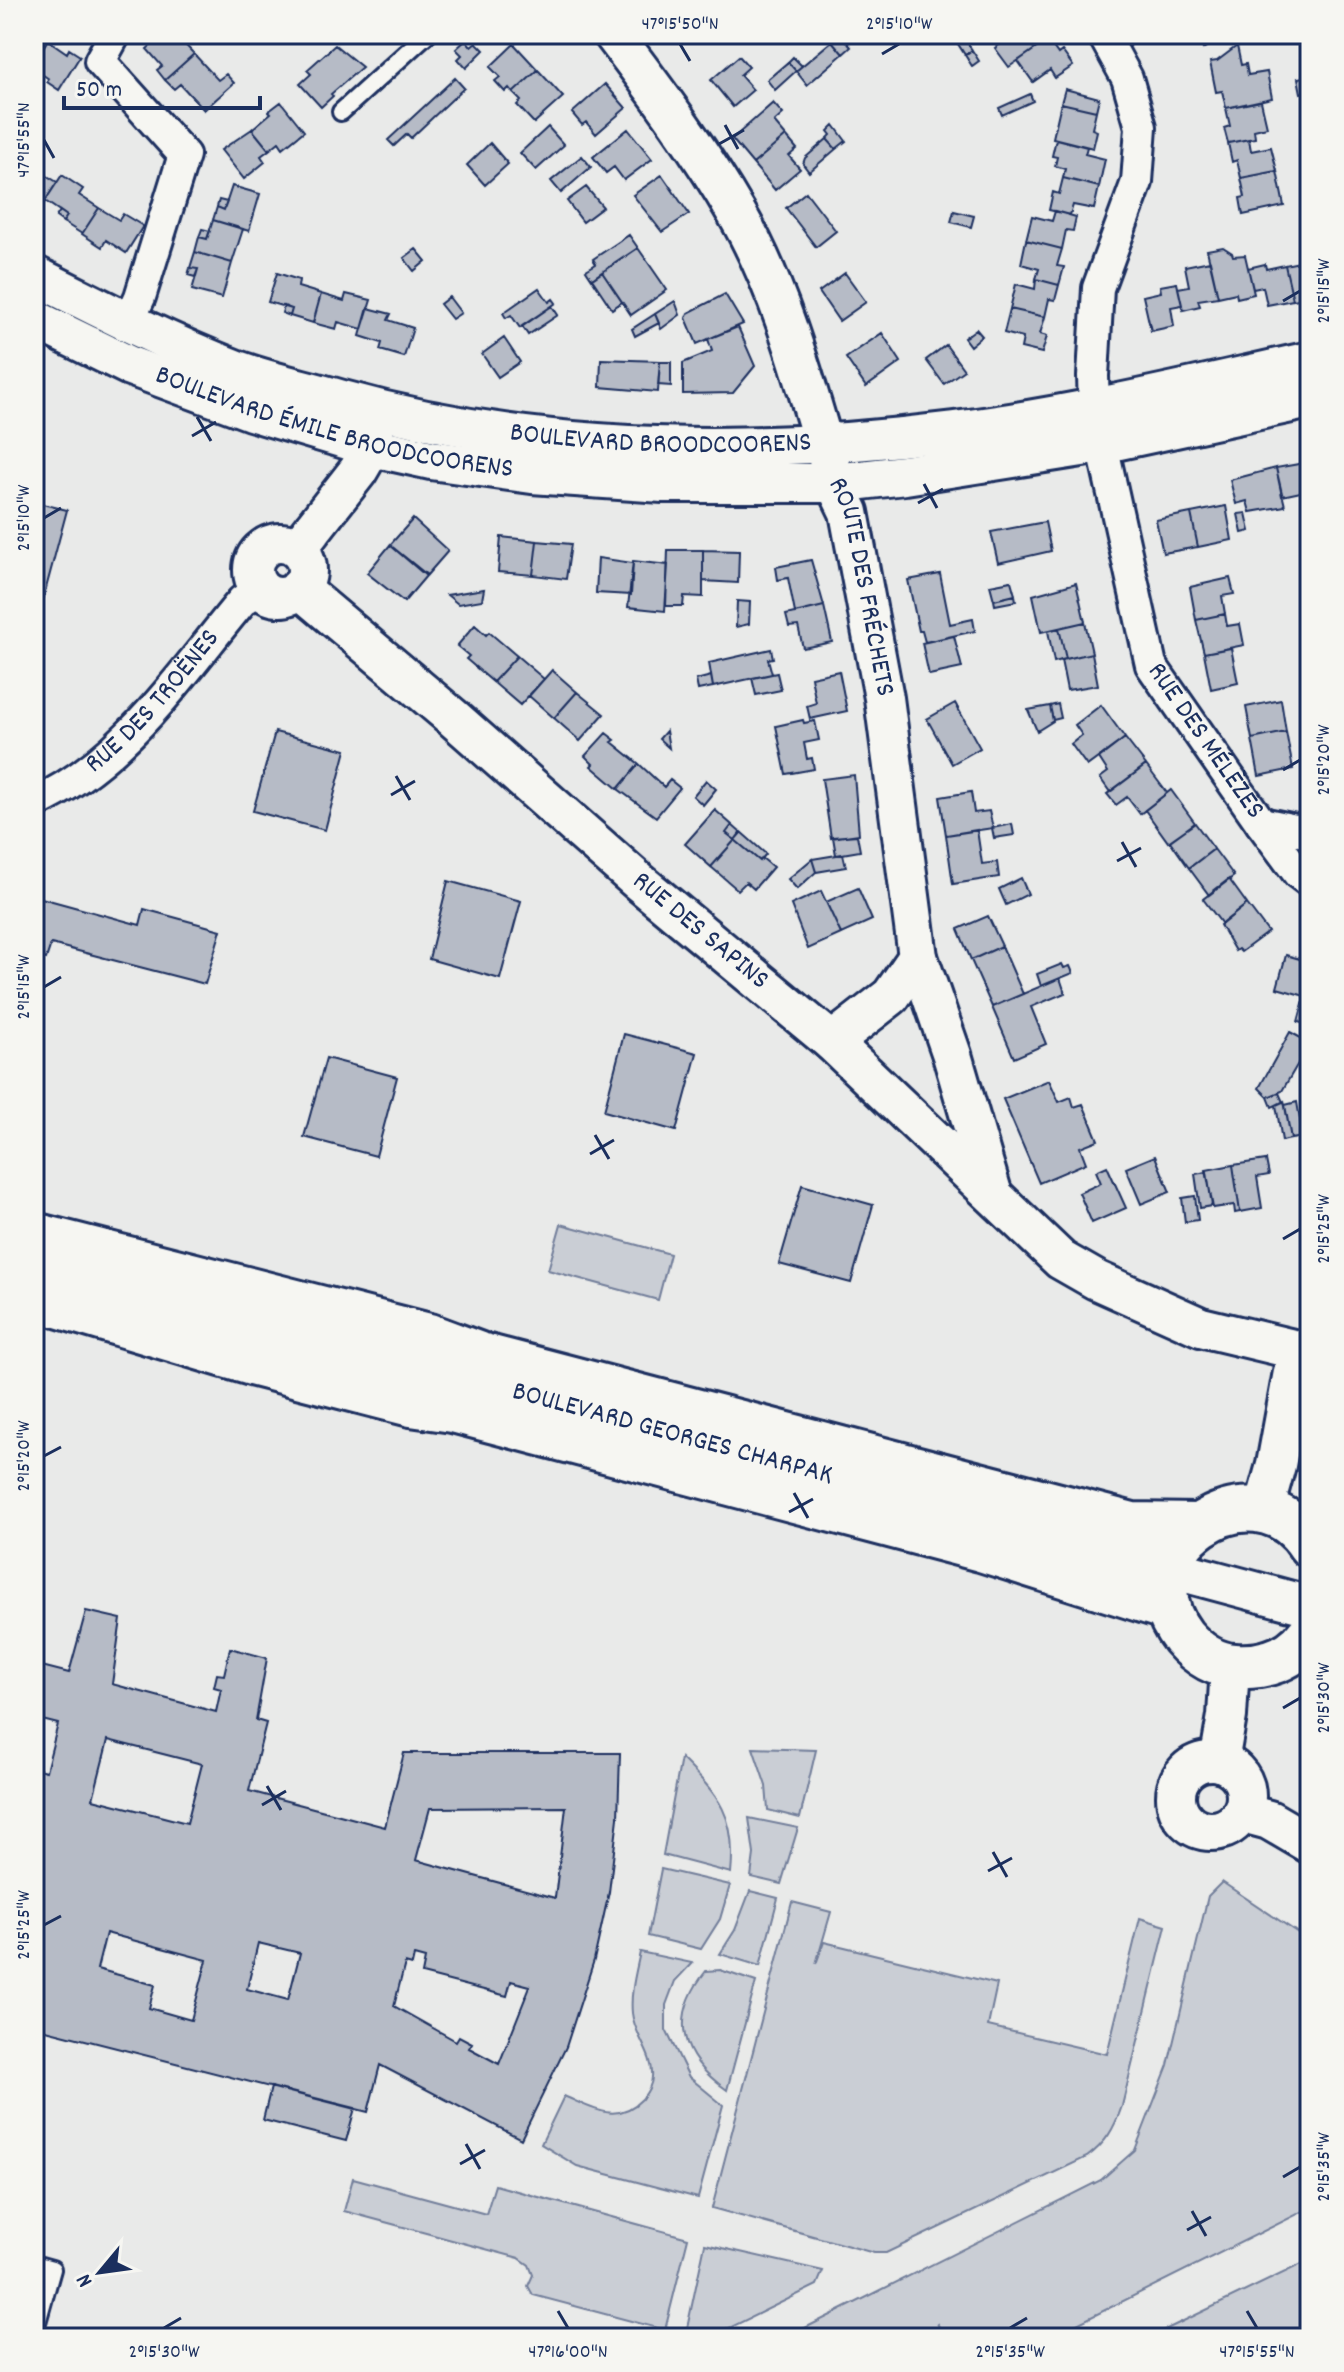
<svg xmlns="http://www.w3.org/2000/svg" width="1344" height="2372" viewBox="0 0 1344 2372" font-family="Dekko,sans-serif">
	<style>
		.green { fill: #caced5; stroke: #727e9a; stroke-width: 2 }
		.building { fill: #b6bbc6; stroke: #1b2f5e; stroke-width: 2; fill-rule: evenodd }
		.lines { fill: none; stroke-linecap: round; stroke-linejoin: round }
		.service-casing { stroke: #1b2f5e; stroke-width: 22 }
		.minor-casing { stroke: #1b2f5e; stroke-width: 36 }
		.tertiary-casing { stroke: #1b2f5e; stroke-width: 44 }
		.secondary-casing { stroke: #1b2f5e; stroke-width: 50 }
		.service { stroke: #f6f6f2; stroke-width: 16 }
		.minor { stroke: #f6f6f2; stroke-width: 30 }
		.tertiary { stroke: #f6f6f2; stroke-width: 38 }
		.secondary { stroke: #f6f6f2; stroke-width: 44 }
		.ticks { fill: none; stroke: #1b2f5e; stroke-width: 3 }
		.labels { text-anchor: middle; dominant-baseline: central; stroke-width: 6; stroke-linejoin: round; paint-order: stroke }
		.street-label { font-size: 28px; fill: #1b2f5e; stroke: #f6f6f2 }
		.neatline { fill: none; stroke: #1b2f5e; stroke-width: 3 }
		.ticks-label { font-size: 20px; text-anchor: middle; fill: #1b2f5e }
	</style>
	<rect width="100%" height="100%" fill="#e9eae9"/>
	<filter id="ink" filterUnits="userSpaceOnUse"><feTurbulence type="fractalNoise" baseFrequency=".0125" numOctaves="2"/><feDisplacementMap in="SourceGraphic" scale="16" xChannelSelector="R" yChannelSelector="G"/><feConvolveMatrix kernelMatrix="1 2 1 2 8 2 1 2 1" color-interpolation-filters="sRGB"/></filter>
	<g filter="url(#ink)">
		<path class="green" d="M561,1224L670,1254L658,1300L548,1270Z
			M753,1748L816,1750L800,1818L768,1810L766,1786Z
			M681,1758C719,1796 737,1816 731,1873L663,1855Z
			M749,1818L798,1828L781,1884L751,1877L754,1854Z
			M661,1869L730,1885L720,1919L701,1949L648,1936Z
			M1222,1882L1310,1941V2208L1049,2338H945L937,2323L943,2338H785L1101,2180L1135,2150L1168,2065L1208,1896Z
			M750,1891L778,1898L760,1966L720,1954L735,1930Z
			M792,1902L831,1912L816,1964L824,1942L997,1984L988,2026L1107,2054L1140,1918L1166,1926L1122,2106C1114,2129 1106,2143 1087,2157L886,2253H874L712,2208Z
			M640,1952L692,1963L675,1981L666,2005V2030L689,2077L723,2105L698,2198L577,2166L541,2144L564,2096C592,2108 617,2125 642,2099C646,2094 652,2085 652,2077C654,2055 634,2035 632,2013C630,1992 636,1972 640,1952Z
			M720,1970L756,1982L727,2090C680,2057 669,2018 706,1971Z
			M353,2178L486,2214L495,2185L688,2238L665,2330L533,2295L528,2286L533,2275L529,2265L519,2258L344,2211Z
			M705,2244L823,2271L817,2285L709,2338L686,2333Z
			M1310,2260V2338H1148Z"/>
		<path class="building" d="M163,34H175L194,54L165,80L157,70L162,66L147,49Z
			M840,34L851,47L843,54L832,41Z
			M999,34H1044L1048,40L1009,67L995,48L1004,41Z
			M1196,34H1224L1203,49L1194,35Z
			M965,39L972,50L965,55L958,44Z
			M48,40L67,53L69,49L80,56L59,90L47,82L49,79L34,69V61Z
			M466,40L471,46L476,42L484,50L466,68L458,59L462,55L456,49Z
			M1048,40L1058,54L1062,51L1073,66L1055,78L1050,70L1033,82L1018,61Z
			M832,41L843,54L807,85L796,71Z
			M514,44L538,70L513,93L509,88L505,92L495,81L500,77L490,67Z
			M335,45L362,67L331,94L333,96L321,107L300,84L311,74L307,70Z
			M1237,46L1241,65L1246,64L1248,75L1267,72L1272,98L1226,108L1222,91L1216,92L1210,62L1217,61Z
			M972,50L979,61L972,66L965,55Z
			M194,54L218,80L226,74L234,83L204,110L180,84L174,89L165,80Z
			M739,56L749,67L740,75L753,90L733,107L711,80Z
			M793,57L802,66L796,71L788,62Z
			M788,62L796,71L775,90L767,80Z
			M538,70L563,97L534,123L517,105L521,101L513,93Z
			M1309,76L1310,91L1301,93L1298,78Z
			M455,78L464,88L411,138L407,134L394,146L388,140Z
			M605,84L626,108L596,134L586,122L582,125L572,113Z
			M1065,89L1099,98L1096,111L1061,103Z
			M1030,94L1033,101L1002,115L999,108Z
			M1261,101L1267,127L1254,130L1255,138L1228,143L1224,128L1230,126L1226,108Z
			M281,102L304,131L283,148L279,142L269,150L252,129L271,113L269,111Z
			M773,103L783,114L774,122L786,136L753,164L732,139Z
			M1061,103L1096,111L1092,129L1097,131L1093,148L1053,138Z
			M834,125L846,141L836,149L827,139L831,135L828,131Z
			M548,127L564,145L536,170L520,153Z
			M252,129L269,150L261,156L265,162L244,179L221,150Z
			M628,129L652,159L624,180L614,167L606,173L593,157Z
			M786,136L797,149L789,156L800,169L775,190L753,164Z
			M827,139L836,149L809,172L803,164L805,158Z
			M1056,139L1087,147L1085,154L1105,159L1099,187L1063,178L1065,169L1055,166L1057,157L1052,156Z
			M1249,139L1251,151L1271,147L1277,171L1241,178L1237,160L1232,162L1228,143Z
			M490,143L508,164L485,185L467,165Z
			M582,156L591,167L561,193L551,181Z
			M36,169L57,182L40,209L34,205Z
			M1277,171L1284,206L1243,215L1240,198L1245,197L1241,178Z
			M62,175L83,189L79,195L99,208L82,234L63,222L67,216L45,201Z
			M662,175L689,214L662,232L633,195Z
			M1063,178L1099,187L1094,209L1073,205L1070,215L1049,210L1053,192L1059,194Z
			M232,186L260,194L249,231L213,220L217,207L224,210Z
			M586,187L603,207L583,222L567,201Z
			M806,192L836,231L816,247L786,208Z
			M219,200L227,202L224,210L217,207Z
			M99,208L119,220L123,214L143,226L126,253L106,240L102,247L82,234Z
			M60,211L67,216L63,222L56,217Z
			M954,211L974,216L971,227L951,222Z
			M1055,211L1076,217L1073,231L1066,230L1062,249L1026,240L1032,216L1052,221Z
			M213,220L243,229L232,263L195,252L199,237L207,239Z
			M202,229L210,231L207,239L199,237Z
			M629,235L638,248L592,279L586,270L596,264L593,259Z
			M1026,240L1062,249L1057,266L1064,267L1059,285L1036,279L1039,269L1021,264Z
			M1223,247L1232,253L1233,256L1245,255L1254,294L1237,298L1236,293L1218,297L1207,250Z
			M638,248L667,290L631,315L602,272Z
			M416,249L426,261L414,271L404,258Z
			M195,252L232,263L222,298L192,290L198,269L190,268Z
			M1310,254V297L1293,300L1285,265L1304,261L1303,255Z
			M1210,261L1218,297L1198,300L1200,306L1183,310L1178,288L1189,286L1185,266Z
			M1265,264L1266,269L1285,265L1293,300L1267,305L1263,287L1253,289L1248,268Z
			M190,268L198,269L195,277L188,275Z
			M602,272L622,302L612,309L592,279Z
			M277,273L299,280L298,287L321,294L313,323L290,316L292,309L268,302Z
			M845,273L866,302L839,321L819,292Z
			M1036,279L1059,285L1055,300L1049,299L1045,317L1010,309L1016,284L1035,289Z
			M1177,283L1182,305L1171,307L1174,326L1151,331L1143,296L1161,292L1160,286Z
			M539,288L549,302L553,299L556,303L520,328L511,315L506,318L503,313Z
			M321,294L344,301L346,294L371,300L362,329L338,322L336,329L313,323Z
			M725,294L743,324L697,344L686,318L688,313Z
			M449,297L461,313L452,319L440,304Z
			M675,301L680,315L661,329L655,314Z
			M284,306L292,309L290,316L282,313Z
			M552,306L558,315L528,335L522,326Z
			M368,308L391,314L388,320L413,328L404,357L380,350L382,343L360,336Z
			M1010,309L1045,317L1040,334L1047,336L1042,353L1021,348L1023,338L1004,333Z
			M655,314L659,323L635,336L632,329Z
			M738,327L755,366L733,393L683,394V363L712,351L708,339Z
			M976,329L982,336L970,346L964,338Z
			M882,333L901,362L866,387L846,358Z
			M504,338L520,362L498,377L482,354Z
			M946,345L964,370L944,384L926,360Z
			M601,359L660,361L658,392L600,387Z
			M660,362H671V386L658,385Z
			M1310,462V490L1282,496L1276,468Z
			M1276,468L1285,506L1250,512L1247,501L1236,504L1230,480Z
			M34,502L67,510L34,633Z
			M1226,506L1232,540L1198,547L1191,513Z
			M1191,513L1198,547L1163,553L1156,520Z
			M1246,513L1250,531L1242,533L1238,514Z
			M413,519L448,551L427,575L390,545Z
			M1045,522L1051,551L998,563L991,532Z
			M501,537L537,541L533,575L498,572Z
			M537,541L571,544L566,579L533,575Z
			M390,545L426,576L404,602L367,573Z
			M668,550H703V597L684,596L683,606H666Z
			M703,550L739,551L738,583L703,581Z
			M598,558L633,563L631,595L596,593Z
			M811,560L824,606L795,613L788,578L778,580L776,567Z
			M633,561L668,565L665,611L628,607Z
			M940,574L950,624L973,619L975,631L925,642L922,631H919L908,580Z
			M1230,578L1234,594L1222,596L1225,614L1196,620L1190,587Z
			M1011,581L1015,595L994,600L990,585Z
			M1076,583L1085,622L1041,632L1033,595Z
			M484,589L482,600L458,604L447,595Z
			M1015,595L1016,601L995,605L994,600Z
			M737,601L750,602L749,624L736,627Z
			M824,606L832,642L803,648L798,626L789,627L786,615Z
			M1225,614L1227,626L1240,624L1244,645L1204,653L1196,620Z
			M1085,622L1092,653L1066,659L1059,628Z
			M475,625L486,635L489,632L517,656L493,682L466,659L469,656L457,646Z
			M1059,628L1066,659L1054,662L1048,631Z
			M954,636L962,668L929,675L922,643Z
			M1231,648L1238,683L1211,689L1204,653Z
			M771,649L773,658L768,659L772,674L713,687L709,663Z
			M1092,653L1098,685L1067,690L1061,660Z
			M517,656L544,679L520,705L493,682Z
			M34,667L42,669L34,698Z
			M552,670L577,692L554,718L529,696Z
			M839,671L847,711L810,719L807,706L816,703L811,677Z
			M777,673L781,690L756,695L752,678Z
			M711,676L713,687L698,690L696,680Z
			M577,692L604,714L580,741L554,718Z
			M1281,700L1286,732L1252,739L1246,707Z
			M955,703L980,748L952,764L927,719Z
			M1058,704L1061,718L1053,720L1050,706Z
			M1101,705L1125,738L1087,766L1071,744L1082,735L1075,725Z
			M1050,706L1053,721L1037,731L1028,710Z
			M803,720L804,723L815,721L819,740L804,743L807,759L812,758L814,769L786,774L776,726Z
			M666,731L669,748L659,739Z
			M275,732L346,750L325,830L253,811Z
			M1286,732L1293,769L1259,776L1252,739Z
			M606,733L615,740L612,742L639,764L618,789L591,766L593,764L585,756Z
			M1125,738L1146,765L1110,792L1100,778L1108,772L1099,758Z
			M639,764L664,787L670,780L680,788L656,817L618,789Z
			M1146,765L1167,793L1140,814L1127,797L1116,805L1107,794Z
			M854,775L859,834L831,838L822,779Z
			M706,780L716,789L703,805L693,796Z
			M1171,790L1195,823L1168,842L1145,810Z
			M971,792L974,813L989,811L993,828L946,835L940,797Z
			M715,810L732,825L726,833L735,840L711,867L685,844Z
			M1195,823L1214,849L1189,868L1170,841Z
			M1012,824L1014,835L994,838L992,828Z
			M732,825L741,833L735,840L726,833Z
			M977,830L982,864L997,862L999,877L953,884L946,835Z
			M741,832L766,854L760,861L735,840Z
			M857,835L860,851L836,855L833,837Z
			M735,840L760,861L762,858L773,867L754,889L746,882L738,890L711,867Z
			M1214,849L1234,876L1209,895L1189,868Z
			M843,854L846,867L816,872L812,859Z
			M812,859L816,872L797,889L788,879Z
			M1021,878L1028,894L1006,905L999,889Z
			M1229,879L1247,904L1222,924L1203,899Z
			M448,881L521,901L500,979L429,959Z
			M858,888L872,920L841,934L826,902Z
			M821,891L841,934L808,949L791,905Z
			M34,896L140,925L144,909L221,930L205,984L51,944L46,959L34,956Z
			M1247,904L1268,932L1241,952L1238,949L1235,951L1220,925Z
			M988,916L1002,946L971,960L958,929Z
			M1002,946L1023,994L992,1007L971,960Z
			M1286,955L1310,962V1025L1298,1022L1305,996L1277,988Z
			M1062,964L1064,968L1070,966L1073,973L1041,986L1037,974Z
			M1060,978L1065,993L1031,1007L1046,1044L1014,1058L992,1007Z
			M1290,1032L1310,1043L1282,1091L1268,1097L1259,1088Z
			M624,1034L697,1053L676,1131L604,1111Z
			M326,1058L397,1077L376,1156L304,1137Z
			M1049,1080L1059,1102L1071,1097L1074,1107L1083,1104L1098,1140L1080,1147L1086,1163L1039,1183L1003,1099Z
			M1279,1093L1283,1102L1272,1107L1268,1097Z
			M1284,1101L1291,1139L1282,1141L1276,1105Z
			M1297,1102L1303,1137L1291,1139L1285,1105Z
			M1155,1156L1170,1192L1141,1204L1126,1168Z
			M1266,1160L1269,1175L1257,1177L1262,1208L1240,1212L1233,1165Z
			M1233,1165L1240,1212L1235,1213L1234,1205L1213,1208L1206,1170Z
			M1107,1166L1126,1208L1092,1223L1079,1193L1101,1183L1096,1171Z
			M1207,1172L1212,1206L1200,1208L1195,1174Z
			M802,1185L873,1205L851,1283L779,1264Z
			M1195,1196L1198,1220L1185,1222L1182,1198Z
			M86,1611L121,1619L112,1684L216,1712L221,1689L214,1687L217,1674L224,1675L230,1648L267,1658L256,1720L266,1723L249,1791L385,1827L404,1753H620L618,1818L609,1892L594,1960L566,2047L521,2139L380,2065L368,2112L34,2027V1768L46,1771L58,1724L34,1718V1664L69,1673ZM108,1740L202,1764L187,1823L93,1799ZM566,1807L555,1898L416,1860L430,1808ZM106,1933L207,1960L191,2020L149,2008L155,1985L97,1969ZM258,1943L300,1953L288,2000L247,1989ZM414,1956L425,1959L422,1974L507,1996L511,1981L530,1986L499,2064L469,2048L472,2043L459,2036L456,2041L394,2006L405,1963L412,1965Z
			M271,2087L355,2108L346,2141L263,2120Z"/>
		<g class="lines">
			<g class="service-casing">
				<path id="service" d="M341,112L427,34
					M34,2264L52,2269L34,2333"/>
			</g>
			<g class="minor-casing">
				<g id="minor">
					<path d="M115,34L100,61L184,155L140,297L128,323"/>
					<path id="s1" d="M1103,34L1127,78L1141,127L1137,182L1098,288L1093,376L1094,408L1151,665L1261,823L1298,873L1310,882"/>
					<path id="s2" d="M34,803C123,763 181,674 242,601L260,588"/>
					<path d="M1261,823L1310,833"/>
				</g>
			</g>
			<g class="tertiary-casing">
				<g id="tertiary">
					<path id="s3" d="M613,34C657,92 701,151 737,214C783,293 809,396 835,483L849,512L884,698L918,957L952,1055L992,1192"/>
					<path id="s4" d="M34,275C101,309 167,343 237,370C270,382 305,389 339,399C539,455 748,457 954,431C1074,416 1192,387 1310,361"/>
					<path id="s5" d="M34,319L130,366L251,411L372,447L431,460L532,474L663,483H835L905,475L1101,444L1310,399"/>
					<circle cx="280" cy="570" r="27"/>
					<path d="M297,549L358,471L372,447L374,425"/>
					<path id="s6" d="M299,588L451,716L638,881L832,1042L1061,1260L1096,1280L1201,1327L1297,1350L1310,1348"/>
					<path d="M832,1042L891,996L918,957"/>
					<path id="s7" d="M34,1267L421,1368L1310,1606"/>
					<path d="M1263,1512L1276,1465L1297,1350"/>
					<circle cx="1211" cy="1796" r="35"/>
					<path d="M1219,1762L1227,1716L1230,1666"/>
					<path d="M1243,1813L1269,1820L1310,1844"/>
				</g>
			</g>
			<g class="secondary-casing">
				<path id="secondary" d="M34,1235L429,1336L480,1355L1132,1525L1197,1526
					M34,1298L255,1364L411,1404L453,1410L981,1549L1168,1608
					M1310,1545C1252,1456 1117,1552 1183,1637C1196,1652 1214,1665 1235,1666C1265,1668 1292,1659 1310,1634"/>
			</g>
			<use href="#service" class="service"/>
			<use href="#minor" class="minor"/>
			<use href="#tertiary" class="tertiary"/>
			<use href="#secondary" class="secondary"/>
		</g>
	</g>
	<path class="ticks" d="M680,44L690,61M882,54L899,44M725,125L738,149M44,140L54,158M719,144L744,130M1283,301L1300,291M197,417L211,441M192,436L216,422M924,484L937,508M918,503L943,489M44,518L61,508M1283,770L1300,760M396,776L410,800M391,795L415,781M1122,842L1136,867M1117,861L1141,848M44,987L61,977M595,1135L609,1159M590,1154L614,1140M1283,1239L1300,1229M44,1456L61,1447M794,1493L808,1518M789,1512L813,1499M1283,1708L1300,1698M267,1786L281,1810M262,1805L286,1791M993,1852L1007,1877M988,1871L1012,1858M44,1925L61,1916M466,2144L480,2169M460,2164L485,2150M1283,2177L1300,2167M1192,2211L1206,2236M1187,2230L1211,2217M558,2311L568,2328M1247,2311L1257,2328M164,2328L181,2318M1010,2328L1027,2318"/>
	<g class="labels">
		<g class="street-label">
			<text stroke="none"><textPath href="#s5" startOffset="320">BOULEVARD ÉMILE BROODCOORENS</textPath></text>
			<text stroke="none"><textPath href="#s4" startOffset="656">BOULEVARD BROODCOORENS</textPath></text>
			<text stroke="none"><textPath href="#s3" startOffset="614">ROUTE DES FRÉCHETS</textPath></text>
			<text stroke="none"><textPath href="#s2" startOffset="158">RUE DES TROËNES</textPath></text>
			<text stroke="none"><textPath href="#s1" startOffset="746">RUE DES MÉLÈZES</textPath></text>
			<text stroke="none"><textPath href="#s6" startOffset="528">RUE DES SAPINS</textPath></text>
			<text stroke="none"><textPath href="#s7" startOffset="660">BOULEVARD GEORGES CHARPAK</textPath></text>
		</g>
	</g>
	<rect width="1344" height="2372" fill="none" stroke="#f6f6f2" stroke-width="88"/>
	<g transform="translate(100 2272) rotate(241)" stroke="#f6f6f2" stroke-width="6" paint-order="stroke">
	<path d="M0-6L14 30L0 20L-14 30Z" fill="#1b2f5e"/>
	<text y="-12" font-size="22" font-weight="bold" text-anchor="middle" fill="#1b2f5e">N</text>
	</g>
	<path d="M64 96v12h196v-12" fill="none" stroke="#1b2f5e" stroke-width="4"/>
	<text x="76" y="96" font-size="24" fill="#1b2f5e" stroke="#f6f6f2" stroke-width="6" paint-order="stroke">50 m</text>
	<rect x="44" y="44" width="1256" height="2284" class="neatline"/>
	<g class="ticks-label">
		<text x="680" y="29">47°15'50"N</text>
		<text x="899" y="29">2°15'10"W</text>
		<text transform="translate(22 140) rotate(-90)" y="7">47°15'55"N</text>
		<text transform="translate(1322 291) rotate(-90)" y="7">2°15'15"W</text>
		<text transform="translate(22 518) rotate(-90)" y="7">2°15'10"W</text>
		<text transform="translate(1322 760) rotate(-90)" y="7">2°15'20"W</text>
		<text transform="translate(22 987) rotate(-90)" y="7">2°15'15"W</text>
		<text transform="translate(1322 1229) rotate(-90)" y="7">2°15'25"W</text>
		<text transform="translate(22 1456) rotate(-90)" y="7">2°15'20"W</text>
		<text transform="translate(1322 1698) rotate(-90)" y="7">2°15'30"W</text>
		<text transform="translate(22 1925) rotate(-90)" y="7">2°15'25"W</text>
		<text transform="translate(1322 2167) rotate(-90)" y="7">2°15'35"W</text>
		<text x="164" y="2357">2°15'30"W</text>
		<text x="568" y="2357">47°16'00"N</text>
		<text x="1010" y="2357">2°15'35"W</text>
		<text x="1257" y="2357">47°15'55"N</text>
	</g>
</svg>
